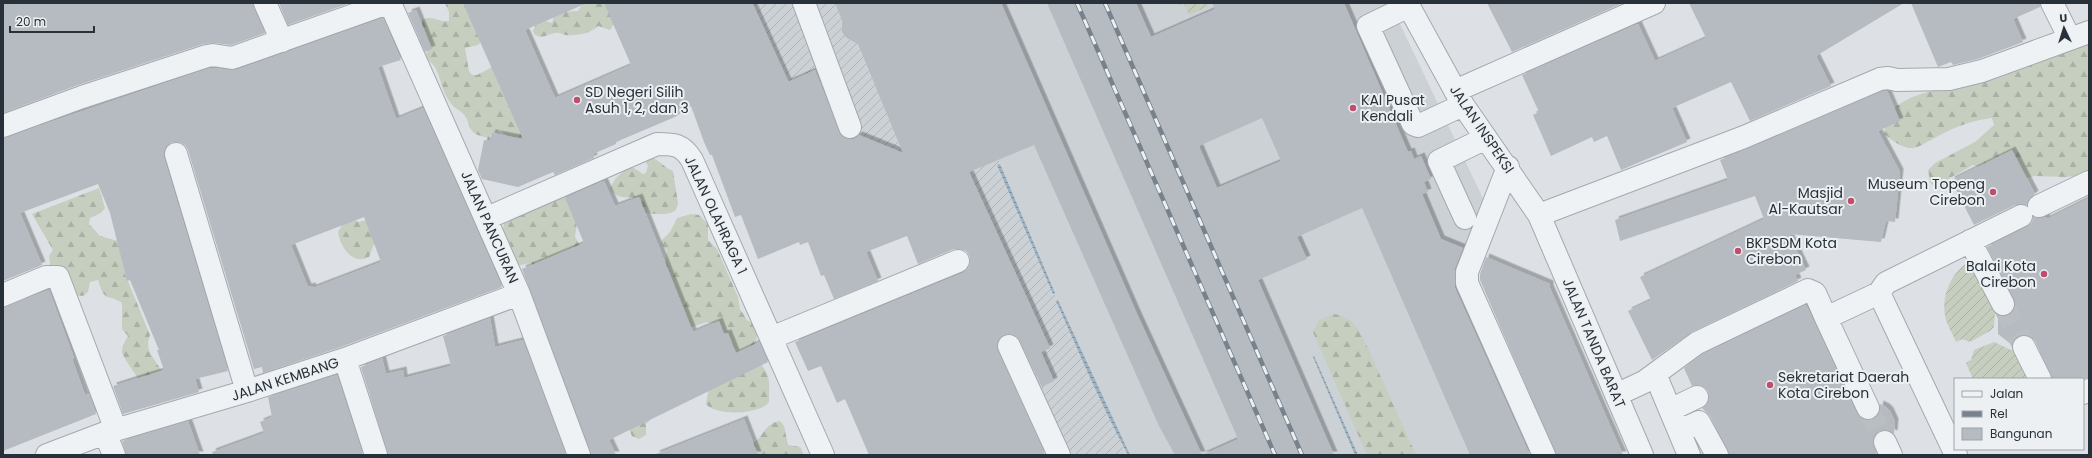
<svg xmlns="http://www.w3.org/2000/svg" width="2092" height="458" viewBox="0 0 2092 458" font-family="Poppins,sans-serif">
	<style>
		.built { fill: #ccd1d6 }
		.industrial { fill: url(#industrial-furrows) }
		.forest { fill: url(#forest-firs) }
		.garden { fill: url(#garden-furrows) }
		.water { fill: url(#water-rules) }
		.building { fill: #b5bbc1; fill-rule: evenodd; filter: url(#shadow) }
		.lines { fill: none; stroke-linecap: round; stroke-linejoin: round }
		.minor-tunnel { stroke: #b9bec3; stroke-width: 22; stroke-dasharray: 22 11; stroke-linecap: butt }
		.minor-casing { stroke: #a3a9ae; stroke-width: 24 }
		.minor { stroke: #eff2f4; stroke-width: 22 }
		.rail-casing { stroke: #78828d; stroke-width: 4.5 }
		.rail { stroke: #ecf0f3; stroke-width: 3; stroke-dasharray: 9; stroke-linecap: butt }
		.poi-dot { fill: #be4e6b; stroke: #ecf0f3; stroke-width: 1.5 }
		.labels { text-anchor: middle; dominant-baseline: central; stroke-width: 4; stroke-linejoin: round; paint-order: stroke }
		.poi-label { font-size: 14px; fill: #28313a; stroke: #ecf0f3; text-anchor: start }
		.street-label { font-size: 14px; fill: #28313a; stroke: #ecf0f3 }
	</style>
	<defs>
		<pattern id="industrial-furrows" width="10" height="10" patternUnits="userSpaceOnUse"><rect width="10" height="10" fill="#ccd1d6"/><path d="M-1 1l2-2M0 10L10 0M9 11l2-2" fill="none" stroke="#afb4b8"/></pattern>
		<pattern id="forest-firs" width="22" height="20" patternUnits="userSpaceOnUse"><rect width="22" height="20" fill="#c5cebf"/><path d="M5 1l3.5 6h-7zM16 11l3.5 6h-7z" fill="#a9b1a5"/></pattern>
		<pattern id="garden-furrows" width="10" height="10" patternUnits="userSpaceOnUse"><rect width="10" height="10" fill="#c5cebf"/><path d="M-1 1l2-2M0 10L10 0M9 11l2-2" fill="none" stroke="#a9b1a5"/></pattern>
		<pattern id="water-rules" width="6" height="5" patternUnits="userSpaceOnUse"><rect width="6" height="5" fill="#9cb2c2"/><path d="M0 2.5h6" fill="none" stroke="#7f919f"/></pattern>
		<filter id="shadow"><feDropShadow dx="3.5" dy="-3.5" stdDeviation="0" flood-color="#0004"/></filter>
	</defs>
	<rect width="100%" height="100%" fill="#dde1e5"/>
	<path class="built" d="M932,3H1390L1488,209L1458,285L1535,455H1127L1050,283Z"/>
	<path class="industrial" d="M753,3H932L1050,283L1127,455H1069L1028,365L936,189L818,142Z"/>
	<path class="forest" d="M445,3H489L481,42L478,45L465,48L469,71L472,75H477L494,66L529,137L511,141L501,130C495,131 491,138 485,137C467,134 471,125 465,116C462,111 457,110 453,106C443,95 442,82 436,69C433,63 427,61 426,54L428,50L427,46L419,43L422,20C433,14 439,23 449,21V12Z
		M583,3H611L614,24L610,30L598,26C590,34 576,36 565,35C561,34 559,32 555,33C547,34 542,40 534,34L533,31L536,24L546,21L552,23L554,16L563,12L578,11Z
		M2089,38V169L2081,175L2066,177L2034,176L2018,181L1973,165L1950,178L1942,188H1935L1930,182L1928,170L1935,163L1975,142L1994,125L1992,118C1975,120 1960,125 1944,133C1915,147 1914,158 1884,134C1885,126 1885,117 1891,111C1912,91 1939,91 1965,83C2006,70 2048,53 2089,38Z
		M649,156C660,160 663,167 673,171L678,203L676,210C668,216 655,214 645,213L640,203L641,199C630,196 617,201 610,188L616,178L627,168H634L643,174L646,173L648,166L645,160Z
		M99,188L105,208L101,213L90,218L89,224L100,236L118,241L125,274L150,335C143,354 158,359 164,377L141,382C137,377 123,357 122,352C122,346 125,341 128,336L122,329V303C108,293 105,304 98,280L90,282L88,292L83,296L75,295L51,268L49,256L53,250L32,214Z
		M565,191L570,196L577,223L575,237L588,258L535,269L531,263L520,265L511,262L503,231L505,213L526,206L536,209Z
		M691,214L699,215L708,224V240L717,249L738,297L740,309L747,320L758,327L754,357C772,375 769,378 769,402C760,415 715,416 706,404L719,324L707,322L688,328L665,266L667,250L661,244V241L670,232L677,218Z
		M346,218H353L358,222L367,220L375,241L369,257C352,266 340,246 338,232Z
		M1333,314C1352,316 1358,328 1366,344L1416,455H1367L1313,332L1319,320Z
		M652,418L646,424V435L639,439L632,436L624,419Z
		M780,421L784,426L788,445L800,447L804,455H734C740,449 746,447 753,443C764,436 765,423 780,421Z"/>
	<path class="garden" d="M1177,3H1207L1209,6L1189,15L1184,4L1179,6Z
		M1973,259L1996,297L1994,327L1990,331L1970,342L1962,339L1956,342C1953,334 1947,325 1945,316C1941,294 1953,269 1973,259Z
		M1994,342L2026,357L2037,379H1973L1966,363L1971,360L1974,350Z"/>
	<path class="water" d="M1000,164L1055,293L1053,294L997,165Z
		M1058,300L1130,455H1128C1101,405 1079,352 1056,301Z
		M1314,356L1358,455H1355L1313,357Z"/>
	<path class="building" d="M3,3H253L265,33L231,45L215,43L203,44L78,85L3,113Z
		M279,3H350L288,25Z
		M463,3H587L525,30L555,98L631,65L604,3H752L788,82L815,70L842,136L848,139H854L859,135L903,153L858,44L847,38L842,32V20L835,3H1001L1138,316L1202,455H1175L1159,426L1034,145L969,172L1050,348L1041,352L1054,381L1042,387L1017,336L1011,334L1004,335L999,339L997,345L1045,455H869L845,399L837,403L821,366L808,371L795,342L963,273L968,269L970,263V257L966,251L960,249H954L918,264L907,236L866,252L878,281L834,299L824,275L821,276L808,242L800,245L799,242L758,259L741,215L735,217L712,155H710L704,142L691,106L675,117L616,142V144L593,154L594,158L555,175L553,172L518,187L482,179L478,170L484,140L490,141L492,133L523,139Z
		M1047,3H1136L1151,37L1215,9L1212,3H1344L1408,152L1411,151L1414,159L1421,156L1431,179L1424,182L1428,192L1422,194L1441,239L1463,248L1455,268V288L1530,455H1470L1362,208L1297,237L1307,259L1258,280L1334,455H1202L1238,439ZM1262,118L1281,161L1217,188L1199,146Z
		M1487,3H1623L1512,52Z
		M1689,3H1904L1816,56L1831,86L1750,121L1731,82L1672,108L1687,142L1621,170L1607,136L1594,142L1592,137L1551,156L1533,115L1539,112L1522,75L1638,24L1655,61L1706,38Z
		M1911,3H2040V7L2013,19L2023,42L1978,59L1953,65L1951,62L1938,67Z
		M416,10L432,49L425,52L408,13Z
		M383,18L401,60L378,67L396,119L423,108L502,287L341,347L263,373L262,367L254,369L188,150L185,145L179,142H172L167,146L164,151V158L228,371L195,379L199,392L123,414L113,386L164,370L157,350H159L130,280L127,281L110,213L98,184L20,213L42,265L3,281V138L210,68L236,70ZM364,217L381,262L313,288L312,286L308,287L291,245Z
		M1883,91H1887L1900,121L1878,131L1900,172L1895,222L1886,221L1881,242L1789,234L1806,270L1795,275L1798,281L1692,332L1652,360L1628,311L1651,300L1640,277L1764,219L1755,196L1620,241L1615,220L1728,180L1720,160Z
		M2012,150L2035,194L2029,199L2027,205H2015L1974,225L1951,180Z
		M604,181L615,206L639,197L693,332L719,321L724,334L728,333L736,353L759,342L768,362L609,440L616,455H591L522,269L584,243L565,198Z
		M2089,198V378L2052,379L2035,341L2031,337L2025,335L2019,336L2014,340L2012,345L1998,334V315L2003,316L2009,315L2014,310L2015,304L1987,247L2027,227L2032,223L2033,217L2038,218L2046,217L2047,219Z
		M1486,257L1550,284V288L1623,455H1556L1480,280V274Z
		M49,290L74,358L72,359L85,395L89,393L96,414L3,451V307Z
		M1806,305L1857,414L1861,418L1867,420L1873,419L1878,415L1880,404L1886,407L1890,411L1895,422L1894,434L1886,430L1880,431L1875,434L1873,441L1877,455H1729L1710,416L1702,408L1707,404L1709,398L1708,391L1704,387L1698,385L1692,386L1684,368L1703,354Z
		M490,318L495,347L523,340L566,455H388L361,367L382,358L386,374L403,370L404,378L451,366L443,336Z
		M337,375L363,455H213L212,452L264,433L260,422L272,417L268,397Z
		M744,419L758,455H656V454Z
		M188,421L200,455H126L122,441Z"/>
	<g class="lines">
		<path class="minor-tunnel" d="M2003,304L2024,347
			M1868,408L1885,442"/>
		<g class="minor-casing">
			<path id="minor" d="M265,3L282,41
				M390,3L519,294L579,455
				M804,3L850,127
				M1407,3L1463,105L1539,215L1642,455
				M2052,3L2070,39L2089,32
				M1409,6L1368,26L1413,124L1418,126L1463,105
				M1455,91L1654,3
				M3,126L82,97L207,56L213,55L232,58L388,3
				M176,154L247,391
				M1508,167L1467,272V283L1544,455
				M2039,206L2089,182
				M1539,215L1744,137L1880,79L1888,78L1897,80L1949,79L1982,71L2070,39
				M487,218L657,144C674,144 682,144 692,160L823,455
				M1465,218L1439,161L1486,138
				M1970,241L2003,304
				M3,295L46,277H58L116,430
				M1826,318L1868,408
				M771,338L958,261
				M1009,346L1059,455
				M2024,347L2040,379
				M345,359L376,455
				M1655,374L1689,455
				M2083,393L2089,390
				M1616,395L1644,382L1697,343L1808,290L1815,293L1826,318L1879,293
				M1670,410L1697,397
				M1679,431L1699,422L1717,455
				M105,433L114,455
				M1885,442L1891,455
				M47,455L105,433L247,391L345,359L519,294
				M1956,455L1879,293L1886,283L2021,216"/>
		</g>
		<use href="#minor" class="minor"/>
		<g class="rail-casing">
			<path id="rail" d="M1077,3L1275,455
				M1105,3L1302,455"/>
		</g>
		<use href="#rail" class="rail"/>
	</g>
	<g class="poi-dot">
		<circle cx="577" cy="100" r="4"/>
		<circle cx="1353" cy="108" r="4"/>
		<circle cx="1993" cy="192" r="4"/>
		<circle cx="1851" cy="201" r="4"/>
		<circle cx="1738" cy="251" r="4"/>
		<circle cx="2044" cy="274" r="4"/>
		<circle cx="1770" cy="385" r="4"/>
	</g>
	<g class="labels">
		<g class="poi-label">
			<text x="585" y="92">SD Negeri Silih<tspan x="585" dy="16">Asuh 1, 2, dan 3</tspan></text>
			<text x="1361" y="100">KAI Pusat<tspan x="1361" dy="16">Kendali</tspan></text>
			<text x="1985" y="184" text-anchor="end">Museum Topeng<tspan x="1985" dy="16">Cirebon</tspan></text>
			<text x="1843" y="193" text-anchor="end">Masjid<tspan x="1843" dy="16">Al-Kautsar</tspan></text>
			<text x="1746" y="243">BKPSDM Kota<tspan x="1746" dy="16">Cirebon</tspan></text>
			<text x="2036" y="266" text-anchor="end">Balai Kota<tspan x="2036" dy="16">Cirebon</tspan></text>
			<text x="1778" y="377">Sekretariat Daerah<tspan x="1778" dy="16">Kota Cirebon</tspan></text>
		</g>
		<g class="street-label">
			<text transform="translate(1482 129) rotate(56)">JALAN INSPEKSI</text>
			<text transform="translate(716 215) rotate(65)">JALAN OLAHRAGA 1</text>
			<text transform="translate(490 227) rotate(66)">JALAN PANCURAN</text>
			<text transform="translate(1594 343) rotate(67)">JALAN TANDA BARAT</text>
			<text transform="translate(285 379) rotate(-18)">JALAN KEMBANG</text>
		</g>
	</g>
	<rect width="2092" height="458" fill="none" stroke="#28313a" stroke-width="8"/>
	<rect x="1954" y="378" width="130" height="72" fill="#ecf0f3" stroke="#9ea4a9"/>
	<rect x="1962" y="391" width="20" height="6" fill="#eff2f4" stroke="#9ea4a9"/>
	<text x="1990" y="398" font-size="12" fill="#28313a">Jalan</text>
	<rect x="1962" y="411" width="20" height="6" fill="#78828d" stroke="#9ea4a9"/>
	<text x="1990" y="418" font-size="12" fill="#28313a">Rel</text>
	<rect x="1962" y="428" width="20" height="12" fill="#b5bbc1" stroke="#9ea4a9"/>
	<text x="1990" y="438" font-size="12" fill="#28313a">Bangunan</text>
	<g transform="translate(2064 28) rotate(356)" stroke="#ecf0f3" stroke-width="3" paint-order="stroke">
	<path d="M0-3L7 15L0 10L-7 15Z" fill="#28313a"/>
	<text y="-6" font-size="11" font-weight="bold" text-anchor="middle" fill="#28313a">U</text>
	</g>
	<path d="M10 26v6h84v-6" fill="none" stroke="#28313a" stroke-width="2"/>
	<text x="16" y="26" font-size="12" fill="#28313a" stroke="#ecf0f3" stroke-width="3" paint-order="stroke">20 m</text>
</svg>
